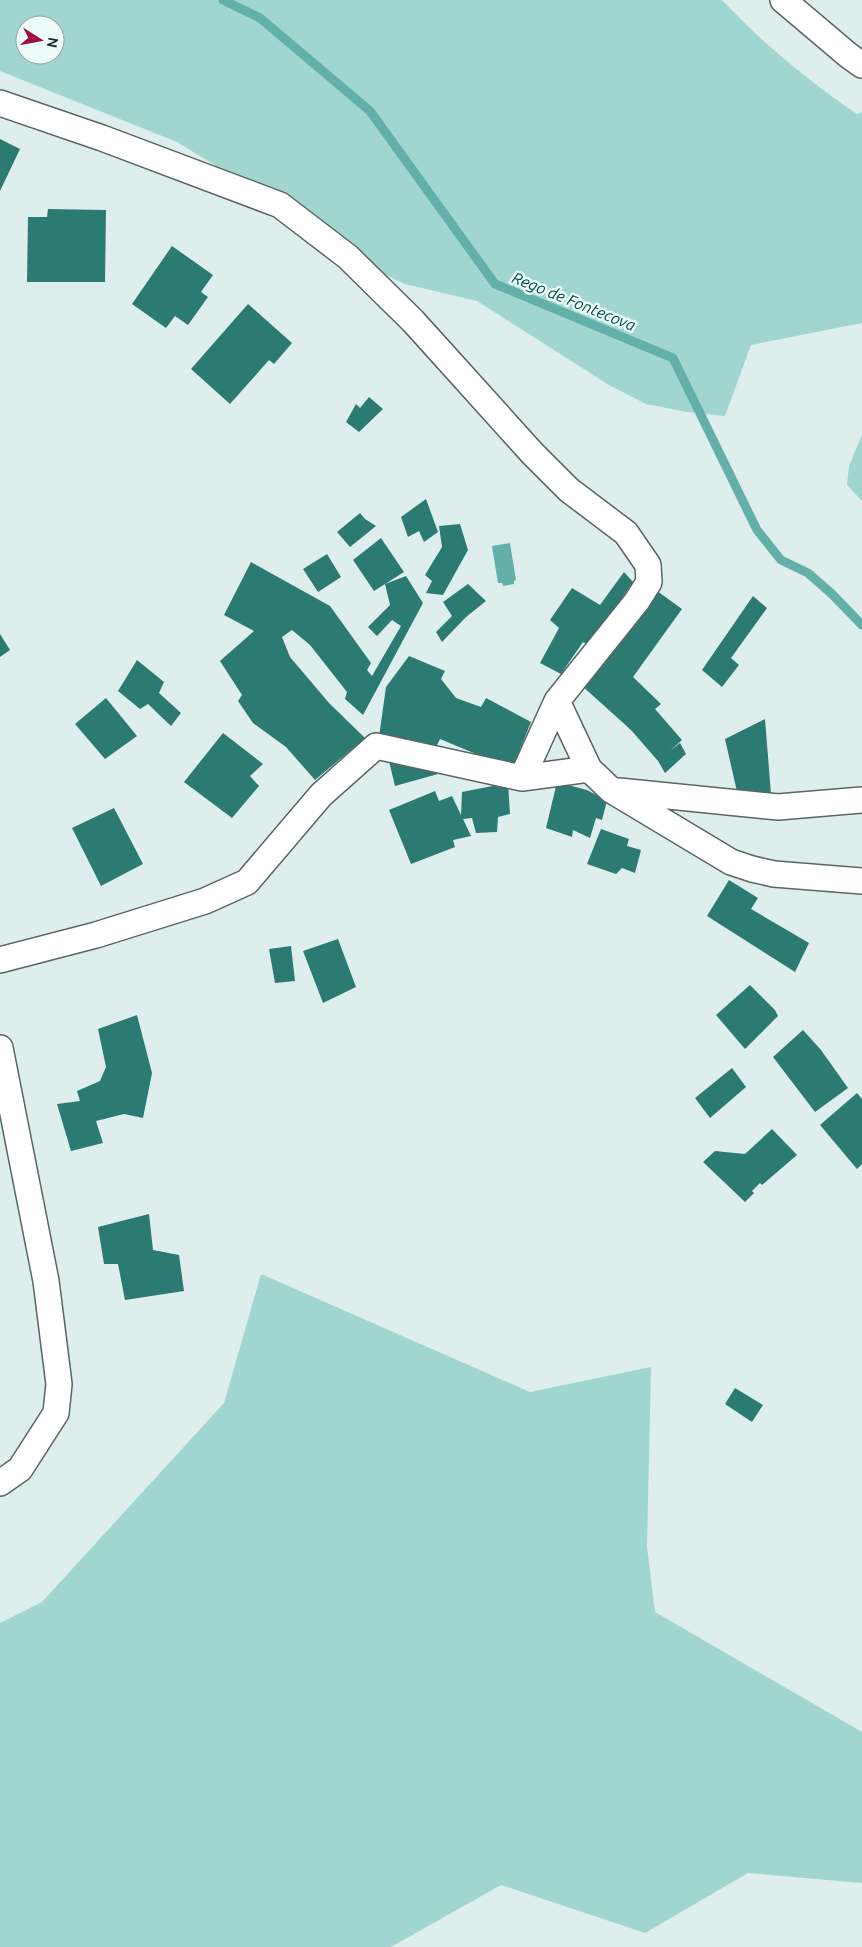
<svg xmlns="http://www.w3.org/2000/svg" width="862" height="1947" viewBox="0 0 862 1947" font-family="Ubuntu,sans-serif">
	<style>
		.green { fill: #a0d6cf; fill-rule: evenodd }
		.water { fill: #63b0a8 }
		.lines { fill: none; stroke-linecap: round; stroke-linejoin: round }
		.stream { stroke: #63b0a8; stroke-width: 9 }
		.building { fill: #2b7b73 }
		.street-casing { stroke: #586664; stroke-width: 28 }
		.street { stroke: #fff; stroke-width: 25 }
		.labels { text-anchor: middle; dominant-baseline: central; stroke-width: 5; stroke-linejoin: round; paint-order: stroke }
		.water-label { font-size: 16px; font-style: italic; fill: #034c46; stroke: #ebfcf9 }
	</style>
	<rect width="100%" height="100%" fill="#deeeec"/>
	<path class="green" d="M0,0H722C762,43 809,81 857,114L862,112V323L751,345L725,416L687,412L646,404L609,385L477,301L405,284L348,257L280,205L177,142L0,71ZM25,25H55V55H25Z
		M862,435V501L847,485L849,466Z
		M261,1274L530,1392L651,1367L647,1547L655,1612L862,1732V1883L748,1873L645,1933L501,1885L391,1947H0V1623L42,1602L224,1403Z"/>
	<path class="water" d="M510,543L516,580L514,581V584L503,586L502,583H498L492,546Z"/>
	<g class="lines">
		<path class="stream" d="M223,0L260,18L370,111L495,284L673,358L757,530L781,560L808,573L832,594L862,625"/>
	</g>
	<path class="building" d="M0,139L20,149L0,191Z
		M48,209L106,210L105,282H27L28,217H47Z
		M172,246L213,275L201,292L208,297L188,325L175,316L166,328L132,304Z
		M248,304L292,343L274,364L269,360L230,404L191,369Z
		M369,397L383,409L359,432L346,422L356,404L360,408Z
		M426,499L438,532L424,542L419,531L408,537L401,517Z
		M360,513L365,519L376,526L350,547L337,532Z
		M460,524L468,550L443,595L426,593L432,581L425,575L442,547L439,526Z
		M381,538L404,572L374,591L353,560Z
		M327,554L341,577L318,592L303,569Z
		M251,562L330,606L371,663L367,670L372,676L401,626L392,620L377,636L368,627L390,605L385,584L406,576L423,603L363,715L345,699L347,692L310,645L292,630L282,637L290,657L329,703L365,738L315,780L286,747L253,723L238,701L242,695L220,661L254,631L224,615Z
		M624,572L633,582L589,645L583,642L561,674L540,663L559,628L550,620L572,588L600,605Z
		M468,584L486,601L466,617L442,642L436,632L452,616L443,602Z
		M653,588L682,609L633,677L661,704L655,709L682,740L670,751L680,743L686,754L665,773L658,761L631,730L580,684Z
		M753,596L767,608L731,658L739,665L722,687L702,670Z
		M0,634L10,650L0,657Z
		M409,656L445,671L441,679L456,698L481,707L486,698L531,722L512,769L440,739L433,753L379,737L386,687Z
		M137,660L164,682L159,693L181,713L171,726L148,704L140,709L118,691Z
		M106,698L137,736L105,759L75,724Z
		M765,719L771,794L738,796L725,739Z
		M223,733L263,764L250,776L259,786L232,818L184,782Z
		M388,757L432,761L438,774L395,786Z
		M557,782L587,790L607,801L602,820L596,818L590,838L573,830L572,837L546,828Z
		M508,783L510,814L498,817L497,832L476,833L472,818L463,819L471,836L453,840L455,847L411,864L389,810L435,791L439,801L452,796L461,815L462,792Z
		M114,808L143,864L101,886L72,828Z
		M601,829L629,839L627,846L641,850L635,873L622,868L616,874L587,864Z
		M729,880L758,898L751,909L809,943L795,972L707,916Z
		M338,939L356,987L323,1003L303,951Z
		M291,946L295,981L275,983L269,949Z
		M750,985L775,1010L778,1016L745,1049L716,1015Z
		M137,1015L152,1073L143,1118L124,1114L96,1121L103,1143L71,1151L57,1104L80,1101L77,1091L100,1081L106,1067L98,1029Z
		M803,1030L821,1050L848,1088L815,1112L773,1057Z
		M732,1068L746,1087L710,1118L695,1098Z
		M857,1093L862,1099V1164L857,1169L820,1125Z
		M772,1129L797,1155L762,1185L760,1183L752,1191L754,1193L745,1202L703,1162L715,1151L745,1154Z
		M149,1214L153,1250L179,1255L184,1291L125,1300L118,1264H104L98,1227Z
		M735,1388L763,1405L752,1422L725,1404Z"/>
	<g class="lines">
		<g class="street-casing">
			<path id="street" d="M783,0L848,55L862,65
				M0,103L102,138L280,205L348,257L413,321L533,454L569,490L626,533L648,565L649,582L637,601L557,701L589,769
				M522,778L557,701
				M619,791L778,807L862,800
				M0,960L96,935L205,901L247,882L321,795L376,746L522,778L589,769L611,790L731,862L752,869L774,874L862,881
				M0,1048L46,1281L59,1384L56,1413L20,1469L0,1483"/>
		</g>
		<use href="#street" class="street"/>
	</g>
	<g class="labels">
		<g class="water-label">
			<text transform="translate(574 301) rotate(22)">Rego de Fontecova</text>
		</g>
	</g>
	<g transform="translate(40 40) rotate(101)"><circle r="24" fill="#ebfcf9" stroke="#9aa7a5"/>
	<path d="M0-4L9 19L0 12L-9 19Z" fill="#a30b45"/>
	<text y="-8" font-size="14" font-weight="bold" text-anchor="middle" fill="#212827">N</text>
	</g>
</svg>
